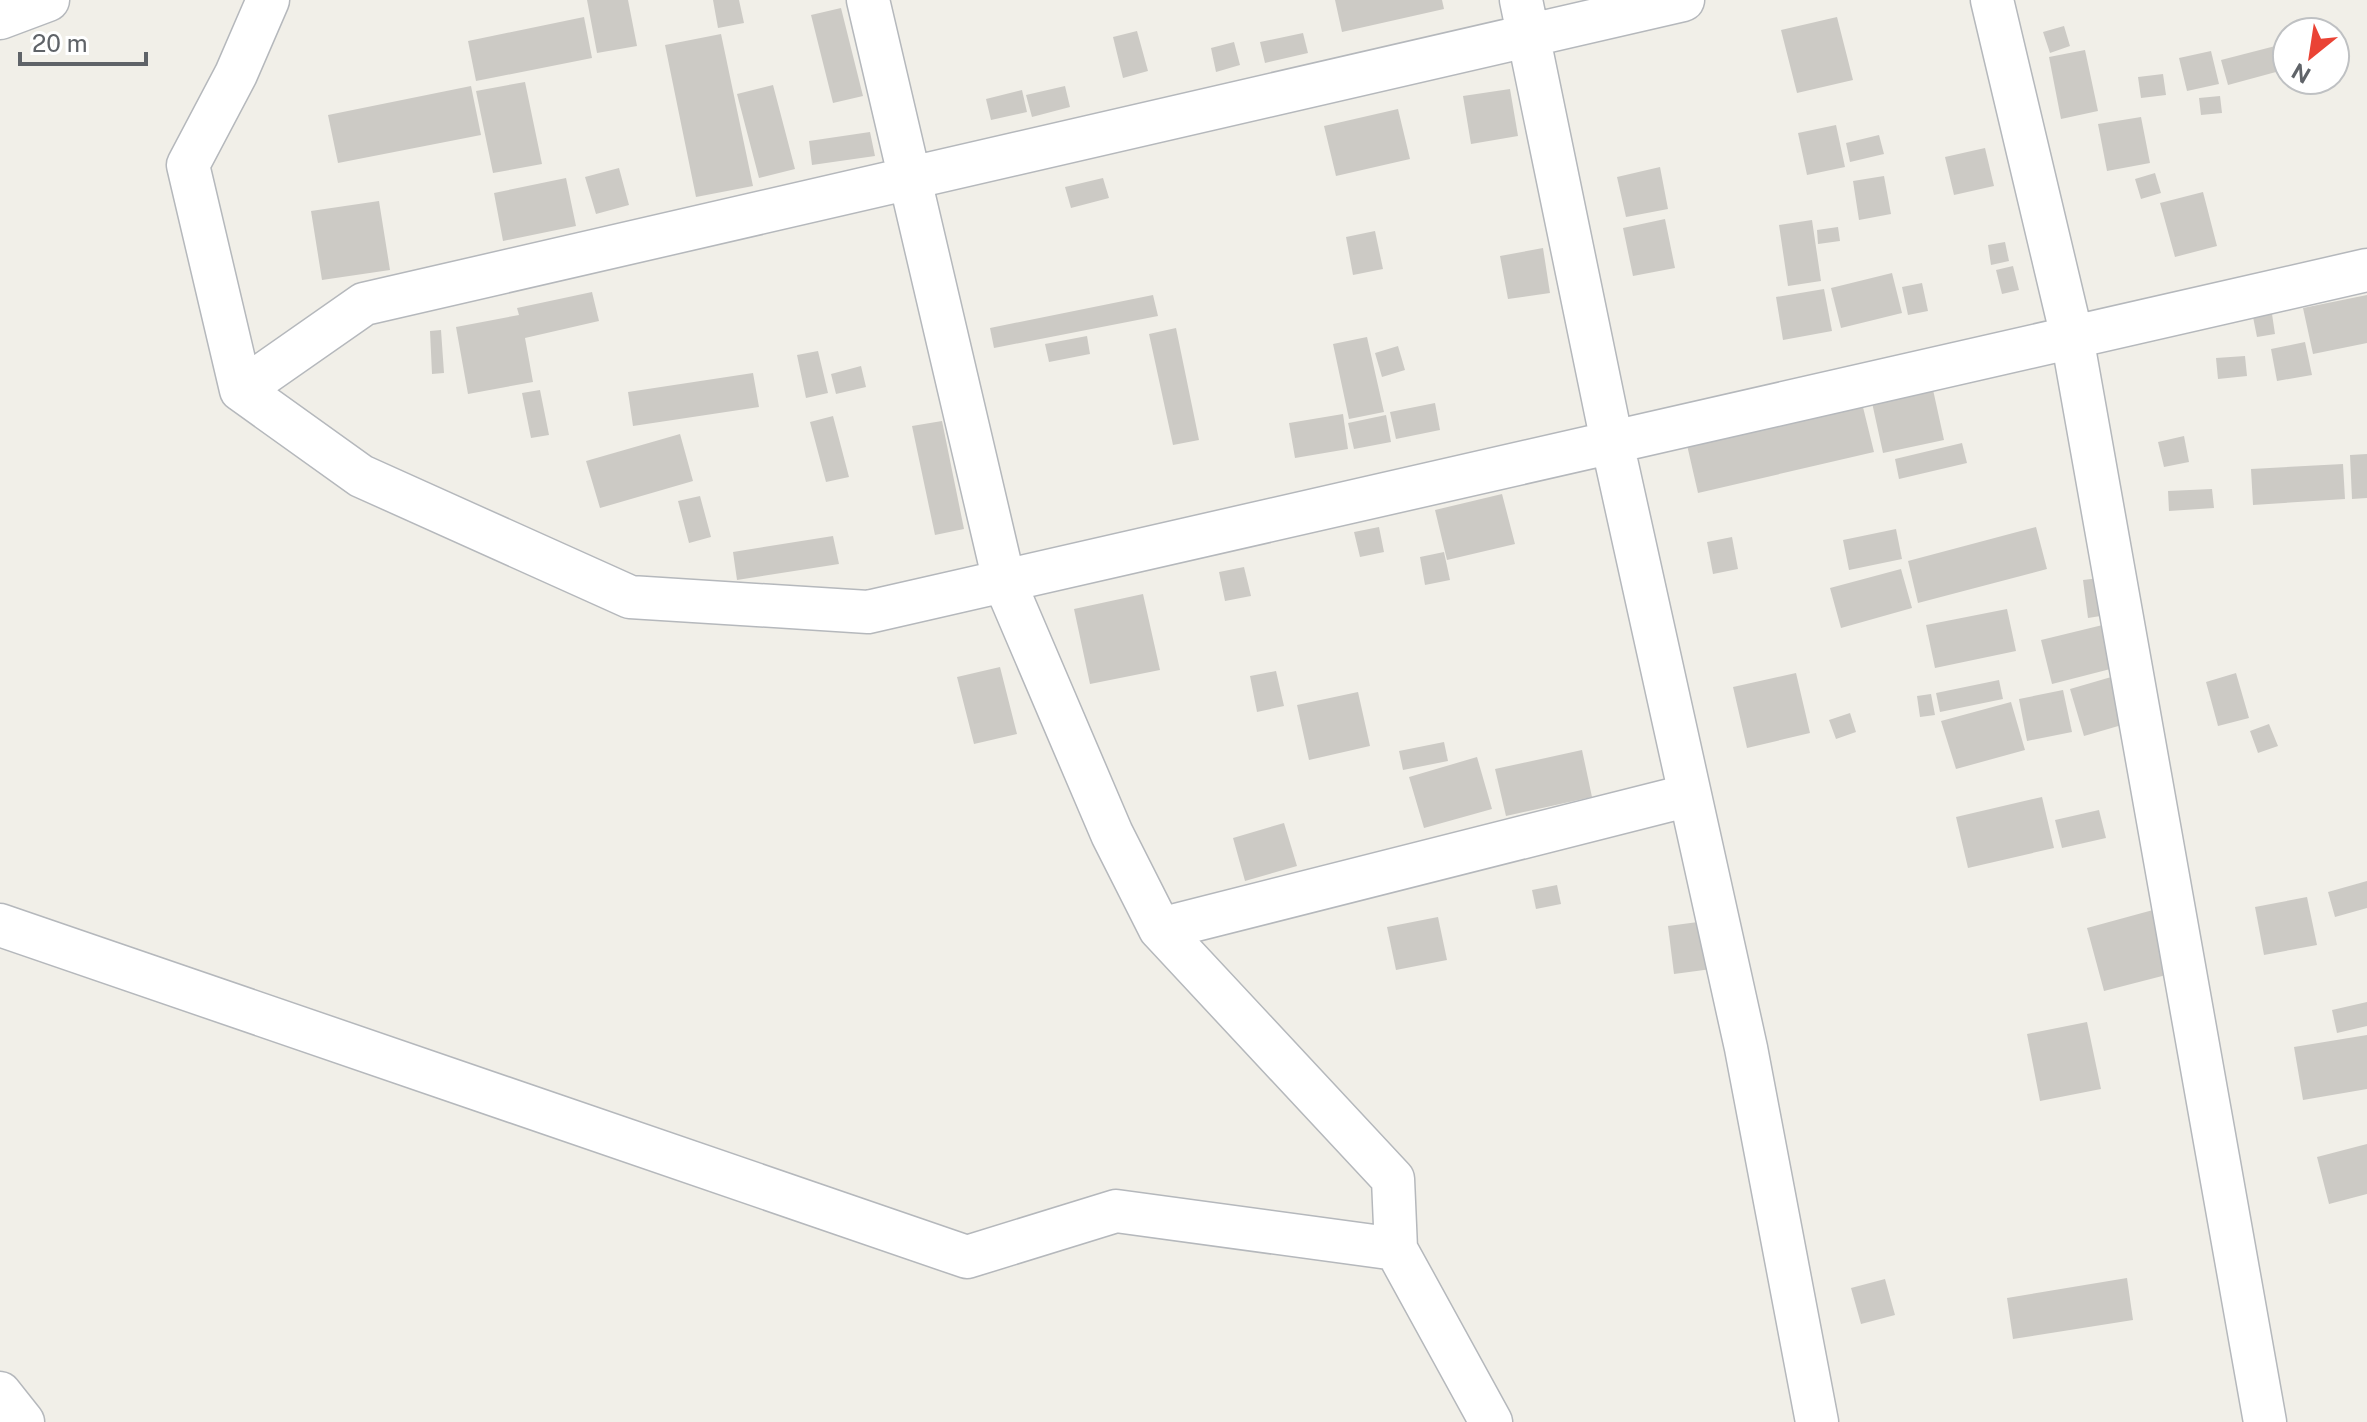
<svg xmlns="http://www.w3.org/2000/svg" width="2367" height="1422" viewBox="0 0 2367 1422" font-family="'Public Sans',sans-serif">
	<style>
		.building { fill: #cccac5 }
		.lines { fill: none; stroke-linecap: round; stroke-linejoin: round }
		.street-casing { stroke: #b5b8bc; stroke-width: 45 }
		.street { stroke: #fff; stroke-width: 42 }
	</style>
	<rect width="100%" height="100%" fill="#f1efe8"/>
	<path class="building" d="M587,0H628L637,46L597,53Z
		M713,0H739L744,23L718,28Z
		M1335,0H1442L1444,9L1342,32Z
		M841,8L863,96L833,103L811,15Z
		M584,17L592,58L476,81L468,41Z
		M1837,17L1853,80L1797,93L1781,30Z
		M2064,26L2070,46L2050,53L2043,32Z
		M1137,31L1148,71L1123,78L1113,37Z
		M1303,33L1308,53L1265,63L1260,42Z
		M721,34L753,186L696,197L665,45Z
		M1234,42L1240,65L1216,72L1211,48Z
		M2287,43V69L2228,85L2221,60Z
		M2085,50L2098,111L2061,119L2049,57Z
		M2211,51L2219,84L2187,91L2179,58Z
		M2163,74L2166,95L2141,98L2138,77Z
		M525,82L542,164L493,173L476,91Z
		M773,85L795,169L759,178L737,94Z
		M471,86L481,135L338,163L328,115Z
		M1065,86L1070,107L1032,117L1026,95Z
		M1510,89L1518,136L1471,144L1463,96Z
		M1022,90L1027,112L991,120L986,99Z
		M2220,96L2222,113L2201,115L2199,98Z
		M1398,109L1410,159L1336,176L1324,126Z
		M2141,117L2150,163L2107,171L2098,124Z
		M1836,125L1845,167L1807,175L1798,133Z
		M870,132L875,156L812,165L809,141Z
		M1879,135L1884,154L1850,162L1846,143Z
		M1985,148L1994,186L1954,195L1945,157Z
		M1660,167L1668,209L1626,217L1617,177Z
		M619,168L629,205L596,214L585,177Z
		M2155,173L2161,193L2141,199L2135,179Z
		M1884,176L1891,214L1859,220L1853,181Z
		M566,178L576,226L503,241L494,193Z
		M1103,178L1109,198L1071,208L1065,187Z
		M2203,192L2217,246L2175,257L2160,203Z
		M379,201L390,270L322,280L311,211Z
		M1665,219L1675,268L1633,276L1623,228Z
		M1812,220L1821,281L1788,286L1779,225Z
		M1838,227L1840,241L1818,244L1817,230Z
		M1375,231L1383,269L1353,275L1346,237Z
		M2005,242L2009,261L1991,265L1988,245Z
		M1543,248L1550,293L1508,299L1500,256Z
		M2013,266L2019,290L2002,294L1996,270Z
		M1892,273L1902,313L1841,328L1831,288Z
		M1922,283L1928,311L1908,315L1902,287Z
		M1824,289L1832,331L1783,340L1776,297Z
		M592,292L599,321L525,338L533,382L468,394L456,327L519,315L517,308Z
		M1153,295L1158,316L994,348L990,328Z
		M2367,295V343L2313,354L2303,308Z
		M2272,314L2275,334L2257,337L2253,317Z
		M1176,328L1199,440L1173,445L1149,334Z
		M441,330L444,373L432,374L430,331Z
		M1087,336L1090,354L1049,362L1045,344Z
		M1367,337L1384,412L1349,419L1333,344Z
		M2305,342L2312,375L2277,381L2271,349Z
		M1398,346L1405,370L1382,377L1375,353Z
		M818,351L828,393L806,398L797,355Z
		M2245,356L2247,376L2218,379L2216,358Z
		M861,366L866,387L836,394L831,374Z
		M753,373L759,407L633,426L628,392Z
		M1932,385L1944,440L1883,453L1871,398Z
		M540,390L549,435L531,438L522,393Z
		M1435,403L1440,430L1396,439L1390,412Z
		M1862,403L1874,452L1698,493L1687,445Z
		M1343,414L1348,449L1295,458L1289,423Z
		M1386,415L1391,442L1354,449L1348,423Z
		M833,416L849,477L826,482L810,422Z
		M942,421L964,529L935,535L912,426Z
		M680,434L693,481L600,508L586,461Z
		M2184,436L2189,462L2164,467L2158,442Z
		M1962,443L1967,463L1899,479L1895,459Z
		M2367,454V498L2352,499L2350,455Z
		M2343,464L2345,499L2253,505L2251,469Z
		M2212,489L2214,508L2169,511L2168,491Z
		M1502,494L1515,544L1447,560L1435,510Z
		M700,496L711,537L689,543L678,501Z
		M1379,527L1384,552L1360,557L1354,532Z
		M2036,527L2047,569L1918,603L1908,561Z
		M1896,529L1902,559L1849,570L1843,540Z
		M833,536L839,564L737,580L733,552Z
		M1732,537L1738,569L1713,574L1707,542Z
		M1444,552L1450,580L1425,585L1420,557Z
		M1244,567L1251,596L1225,601L1219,572Z
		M1901,569L1912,608L1841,628L1830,588Z
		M2108,577L2113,614L2088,618L2083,580Z
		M1143,594L1160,670L1090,684L1074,609Z
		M2007,609L2016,651L1935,668L1926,625Z
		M2115,622L2126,665L2052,684L2041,640Z
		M1000,667L1017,734L974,744L957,677Z
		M1276,671L1284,706L1257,712L1250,676Z
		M1796,673L1810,733L1747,748L1733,687Z
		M2125,673L2139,720L2084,736L2070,689Z
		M2236,673L2249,718L2218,726L2206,682Z
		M1999,680L2003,699L1940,712L1936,693Z
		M2063,690L2072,732L2027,741L2019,699Z
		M1358,692L1370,746L1309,760L1297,705Z
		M1931,694L1935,715L1920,717L1917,696Z
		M2011,702L2025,750L1956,769L1941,721Z
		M1850,713L1856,732L1836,739L1829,720Z
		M2269,724L2278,746L2258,753L2250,731Z
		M1444,742L1448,761L1403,770L1399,751Z
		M1582,750L1592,797L1506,816L1495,769Z
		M1477,757L1492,809L1424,828L1409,777Z
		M2042,797L2054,848L1968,868L1956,817Z
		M2099,810L2106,838L2062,848L2055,820Z
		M1284,823L1297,866L1245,881L1233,838Z
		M2367,881V908L2335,917L2328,892Z
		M1557,885L1561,904L1536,909L1532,890Z
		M2307,897L2317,945L2264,955L2255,907Z
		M2153,910L2170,974L2104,991L2087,928Z
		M1438,917L1447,960L1396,970L1387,927Z
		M1713,920L1719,968L1674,974L1668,926Z
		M2367,1002V1026L2337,1033L2332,1010Z
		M2087,1022L2101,1089L2040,1101L2027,1034Z
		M2367,1035V1089L2303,1100L2294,1047Z
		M2367,1144V1194L2329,1204L2317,1157Z
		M2127,1278L2133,1320L2013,1339L2007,1298Z
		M1885,1279L1895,1315L1861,1324L1851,1288Z"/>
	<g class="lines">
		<g class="street-casing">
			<path id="street" d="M268,0L236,74L188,165L241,390L361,476L630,597L868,612L2367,270
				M868,0L1004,581L1112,834L1160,929L1393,1179L1396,1249
				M1521,0L1612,442L1746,1048L1817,1422
				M1992,0L2072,337L2265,1422
				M0,18L48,0
				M241,390L364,304L1683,0
				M0,925L967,1257L1116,1211L1396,1249L1491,1422
				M1160,929L1690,795
				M0,1393L23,1422"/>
		</g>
		<use href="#street" class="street"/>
	</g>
	<g transform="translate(2311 56) rotate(210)"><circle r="38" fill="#ffffff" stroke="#bfc1c3" stroke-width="2"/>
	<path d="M0-6L14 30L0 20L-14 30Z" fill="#ea4335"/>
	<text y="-12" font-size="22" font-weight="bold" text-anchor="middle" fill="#5f6368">N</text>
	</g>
	<path d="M20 52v12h126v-12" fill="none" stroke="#5f6368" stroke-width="4"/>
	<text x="32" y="52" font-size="24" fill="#5f6368" stroke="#ffffff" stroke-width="6" paint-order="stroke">20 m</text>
</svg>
